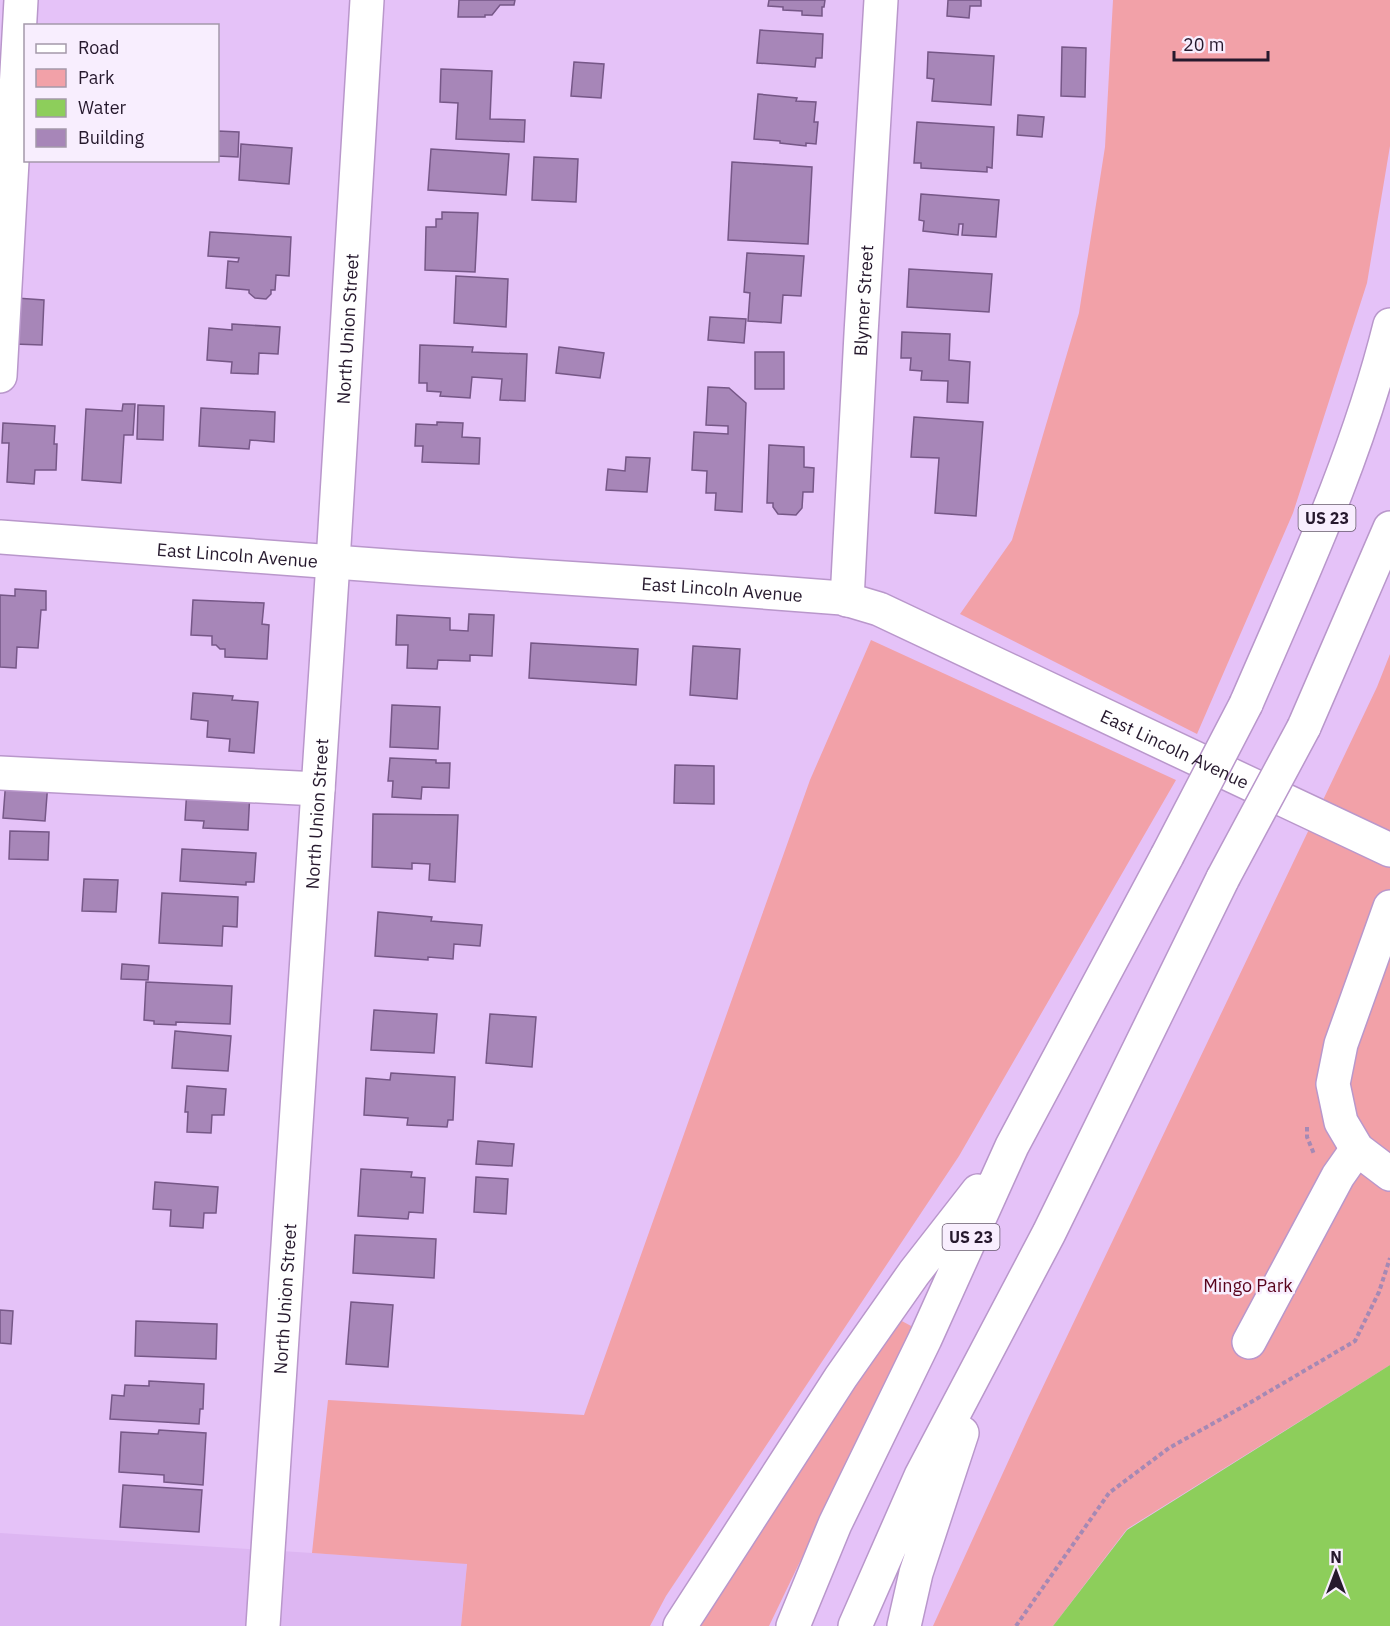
<svg xmlns="http://www.w3.org/2000/svg" width="1390" height="1626" viewBox="0 0 1390 1626" font-family="'IBM Plex Sans',sans-serif">
	<style>
		.built { fill: #ddb6f2 }
		.green { fill: #f2a1a8 }
		.water { fill: #8dce5b }
		.building { fill: #a786b8; stroke: #765787; stroke-width: 1.5 }
		.lines { fill: none; stroke-linecap: round; stroke-linejoin: round }
		.minor-casing { stroke: #b997cb; stroke-width: 36 }
		.highway-casing { stroke: #b997cb; stroke-width: 36 }
		.path { stroke: #a589b4; stroke-width: 4; stroke-dasharray: 4.5 3; stroke-linecap: butt }
		.minor { stroke: #fff; stroke-width: 33 }
		.highway { stroke: #fff; stroke-width: 33 }
		.highway-bridge-casing { stroke: #b997cb; stroke-width: 36; stroke-linecap: butt }
		.highway-bridge { stroke: #fff; stroke-width: 33 }
		.labels { text-anchor: middle; dominant-baseline: central; stroke-width: 5; stroke-linejoin: round; paint-order: stroke }
		.shield { fill: #f8eefe; stroke: #65596c; stroke-width: 1.5 }
		.shield-label { font-size: 16px; font-weight: bold; fill: #26192d }
		.street-label { font-size: 18px; fill: #26192d; stroke: #f8eefe }
		.park-label { font-size: 18px; fill: #59031c; stroke: #f8eefe }
	</style>
	<rect width="100%" height="100%" fill="#e5c2f8"/>
	<path class="built" d="M0,1533L467,1563L461,1626H0Z"/>
	<path class="green" d="M1113,0H1390V146L1367,283L1293,513L1197,734L960,614L1012,540L1079,313L1105,147Z
		M871,640L1176,780L959,1156L666,1596L650,1626H461L467,1564L312,1553L328,1400L584,1415L810,780Z
		M1390,654V1365L1127,1529L1053,1626H933L1028,1418L1377,687Z
		M898,1319L913,1327L769,1626H695Z"/>
	<path class="water" d="M1390,1365V1626H1053L1127,1530Z"/>
	<path class="building" d="M459,0H515L514,5H500L492,15H485V17H458Z
		M769,0H825L824,7H822V16L802,15V11L783,10V7L768,6Z
		M948,0H981V6H970L969,18L947,16Z
		M760,30L823,34L822,58H816L815,67L757,63Z
		M1062,47L1086,48L1085,97L1061,96Z
		M928,52L994,56L991,105L932,101L934,79L927,78Z
		M574,62L604,64L601,98L571,96Z
		M441,69L492,71L490,119L525,120L524,142L456,139L458,103L440,102Z
		M758,94L797,98L796,101L816,102L814,122H818L816,144L806,143V146L780,143V141L754,139Z
		M1018,115L1044,117L1042,137L1017,135Z
		M917,122L994,127L992,168L987,167V172L921,168V163H914Z
		M218,131L239,132L238,157L218,156Z
		M241,144L292,148L289,184L239,180Z
		M431,149L509,154L506,195L428,190Z
		M534,157L578,159L576,202L532,200Z
		M732,162L812,167L808,244L728,240Z
		M921,194L999,200L996,237L962,235L963,224H959L958,235L923,231L924,221L919,220Z
		M442,212L478,213L475,272L425,270L426,227H436V219H442Z
		M210,232L291,237L289,276L276,275L275,290H271V294L266,299L255,298L249,293V290L226,288L228,261L238,262L239,258L208,256Z
		M747,253L804,256L801,296L783,295L781,323L748,321L750,293L744,292Z
		M909,269L992,274L989,312L907,307Z
		M456,276L508,279L506,327L454,323Z
		M16,298L44,300L42,345L14,344Z
		M710,317L746,319L744,343L708,340Z
		M232,324L280,327L278,354L259,353L258,374L231,373L232,362L207,360L209,328L232,330Z
		M902,332L950,334L949,360L970,362L968,403L947,402L948,381L921,380L922,371L910,370L911,358H901Z
		M420,345L473,347L472,352L527,354L525,401L500,400L502,379L472,377L470,398L440,396L441,392L427,391V383H419Z
		M559,347L604,353L600,378L556,373Z
		M755,352H784V389H755Z
		M708,387L729,388L746,403L742,512L715,510L716,493H706L707,471L692,470L694,432L728,434V426L706,425Z
		M123,404H135L133,435H124L121,483L82,480L86,409L122,411Z
		M138,405L164,406L163,440L137,439Z
		M201,408L275,412L274,442L250,440L249,449L199,446Z
		M914,417L983,422L976,516L935,513L939,458L911,457Z
		M437,422L463,423L462,437L480,438L479,464L422,462L423,446H415L416,424L437,425Z
		M3,423L55,426L54,444H57L56,470H35L34,484L7,482L9,443H2Z
		M769,445L804,447V467L814,468L813,492H803L802,508L796,515L778,514L773,507V503H767Z
		M626,457L650,458L647,492L606,490L608,469L625,471Z
		M15,589L46,591V610H41L38,648L17,647L16,668L0,667V595L15,596Z
		M193,600L264,603L262,624L269,625L267,659L225,657V649H220L216,645H212V636L191,635Z
		M469,614L494,615L492,656L470,655V661L438,660L437,669L407,668L408,645H396L397,615L450,618V630L468,631Z
		M531,643L638,649L636,685L529,678Z
		M693,646L740,649L737,699L690,695Z
		M193,693L233,696L232,700L258,702L254,753L229,751L230,739L207,737L208,721L191,719Z
		M392,705L440,707L438,749L390,747Z
		M390,758L436,760V763H450L449,788L422,787L421,799L392,797L393,781H388Z
		M675,765L714,766V804L674,803Z
		M6,779L48,782L45,821L3,818Z
		M187,788L250,791L248,830L203,828L204,821L185,820Z
		M373,814L458,815L455,882L429,880L430,864L412,863V869L372,867Z
		M10,831L49,832L48,860L9,859Z
		M182,849L256,853L254,882H246V885L180,881Z
		M84,879L118,880L116,912L82,911Z
		M162,893L238,897L237,927L223,926L222,946L159,943Z
		M378,912L432,917L431,921L482,925L480,946L454,944L453,959L428,957V960L375,956Z
		M122,964L149,966L148,980L121,979Z
		M146,982L232,986L230,1024L176,1022V1025L154,1024V1021L144,1020Z
		M374,1010L437,1014L434,1053L371,1050Z
		M490,1014L536,1017L532,1067L486,1063Z
		M175,1031L231,1036L228,1071L172,1068Z
		M391,1073L455,1077L453,1120H448L447,1127L407,1125L408,1118L364,1115L366,1078L390,1080Z
		M187,1086L226,1089L224,1115H212L211,1133L187,1132L188,1112H185Z
		M478,1141L514,1144L512,1166L476,1164Z
		M361,1169L412,1172L411,1177L425,1178L423,1213L409,1212L408,1219L358,1216Z
		M476,1177L508,1179L506,1214L474,1212Z
		M155,1182L218,1187L216,1213H204L203,1228L170,1226L171,1210L153,1209Z
		M355,1235L436,1239L434,1278L353,1273Z
		M351,1302L393,1305L388,1367L346,1364Z
		M0,1310L13,1311L11,1344L0,1343Z
		M136,1321L217,1324L216,1359L135,1356Z
		M149,1381L204,1384L203,1409H200L199,1424L110,1419L112,1395L124,1396L125,1385L149,1386Z
		M159,1430L206,1433L203,1485L164,1482V1475L119,1472L121,1432L158,1434Z
		M123,1485L202,1490L199,1532L120,1527Z"/>
	<g class="lines">
		<g class="minor-casing">
			<g id="minor">
				<path d="M0,376L21,0"/>
				<path id="s1" d="M0,537L415,568L686,586L842,598L879,609L1390,850"/>
				<path id="s2" d="M847,600L861,334L881,0"/>
				<path d="M0,773L318,789"/>
				<path d="M1390,907L1341,1044L1333,1084L1341,1122L1357,1149L1390,1174"/>
				<path d="M1249,1342L1338,1176L1357,1149"/>
				<path id="s3" d="M263,1626L333,562L367,0"/>
			</g>
		</g>
		<g class="highway-casing">
			<path id="highway" d="M1246,704C1300,579 1357,458 1390,325
				M1304,727L1390,528
				M680,1626L841,1377L914,1273L978,1191
				M793,1626L835,1524L925,1339L1012,1146L1167,856
				M855,1626L921,1476L1049,1233L1223,878
				M904,1626L916,1573L962,1433"/>
		</g>
		<path class="path" d="M1307,1127V1137L1314,1154
			M1016,1626L1109,1493L1169,1448L1246,1405L1355,1341L1379,1292L1390,1258"/>
		<use href="#minor" class="minor"/>
		<use href="#highway" class="highway"/>
		<g class="highway-bridge-casing">
			<path id="highway-bridge" d="M1167,856L1246,704
				M1223,878L1304,727"/>
		</g>
		<use href="#highway-bridge" class="highway-bridge"/>
	</g>
	<g class="labels">
		<g class="shield">
			<rect x="1298.5" y="505" width="57" height="26" rx="4.5"/>
			<rect x="942.5" y="1224" width="57" height="26" rx="4.5"/>
		</g>
		<g class="shield-label">
			<text x="1327" y="518">US 23</text>
			<text x="971" y="1237">US 23</text>
		</g>
		<g class="street-label">
			<text stroke="none"><textPath href="#s2" startOffset="300">Blymer Street</textPath></text>
			<text stroke="none"><textPath href="#s3" startOffset="1300">North Union Street</textPath></text>
			<text stroke="none"><textPath href="#s1" startOffset="238">East Lincoln Avenue</textPath></text>
			<text stroke="none"><textPath href="#s1" startOffset="724">East Lincoln Avenue</textPath></text>
			<text stroke="none"><textPath href="#s1" startOffset="1210">East Lincoln Avenue</textPath></text>
			<text stroke="none"><textPath href="#s3" startOffset="814">North Union Street</textPath></text>
			<text stroke="none"><textPath href="#s3" startOffset="328">North Union Street</textPath></text>
		</g>
		<g class="park-label">
			<text x="1248" y="1285">Mingo Park</text>
		</g>
	</g>
	<rect x="24" y="24" width="195" height="138" fill="#f8eefe" stroke="#a499aa" stroke-width="1.5"/>
	<rect x="36" y="44" width="30" height="9" fill="#ffffff" stroke="#a499aa" stroke-width="1.5"/>
	<text x="78" y="54" font-size="18" fill="#26192d">Road</text>
	<rect x="36" y="69" width="30" height="18" fill="#f2a1a8" stroke="#a499aa" stroke-width="1.5"/>
	<text x="78" y="84" font-size="18" fill="#26192d">Park</text>
	<rect x="36" y="99" width="30" height="18" fill="#8dce5b" stroke="#a499aa" stroke-width="1.5"/>
	<text x="78" y="114" font-size="18" fill="#26192d">Water</text>
	<rect x="36" y="129" width="30" height="18" fill="#a786b8" stroke="#a499aa" stroke-width="1.5"/>
	<text x="78" y="144" font-size="18" fill="#26192d">Building</text>
	<g transform="translate(1336 1572)" stroke="#f8eefe" stroke-width="4.5" paint-order="stroke">
	<path d="M0-4.5L10 22L0 15L-10 22Z" fill="#26192d"/>
	<text y="-9" font-size="16" font-weight="bold" text-anchor="middle" fill="#26192d">N</text>
	</g>
	<path d="M1174 51v9h94v-9" fill="none" stroke="#26192d" stroke-width="3"/>
	<text x="1183" y="51" font-size="18" fill="#26192d" stroke="#f8eefe" stroke-width="4.5" paint-order="stroke">20 m</text>
</svg>
